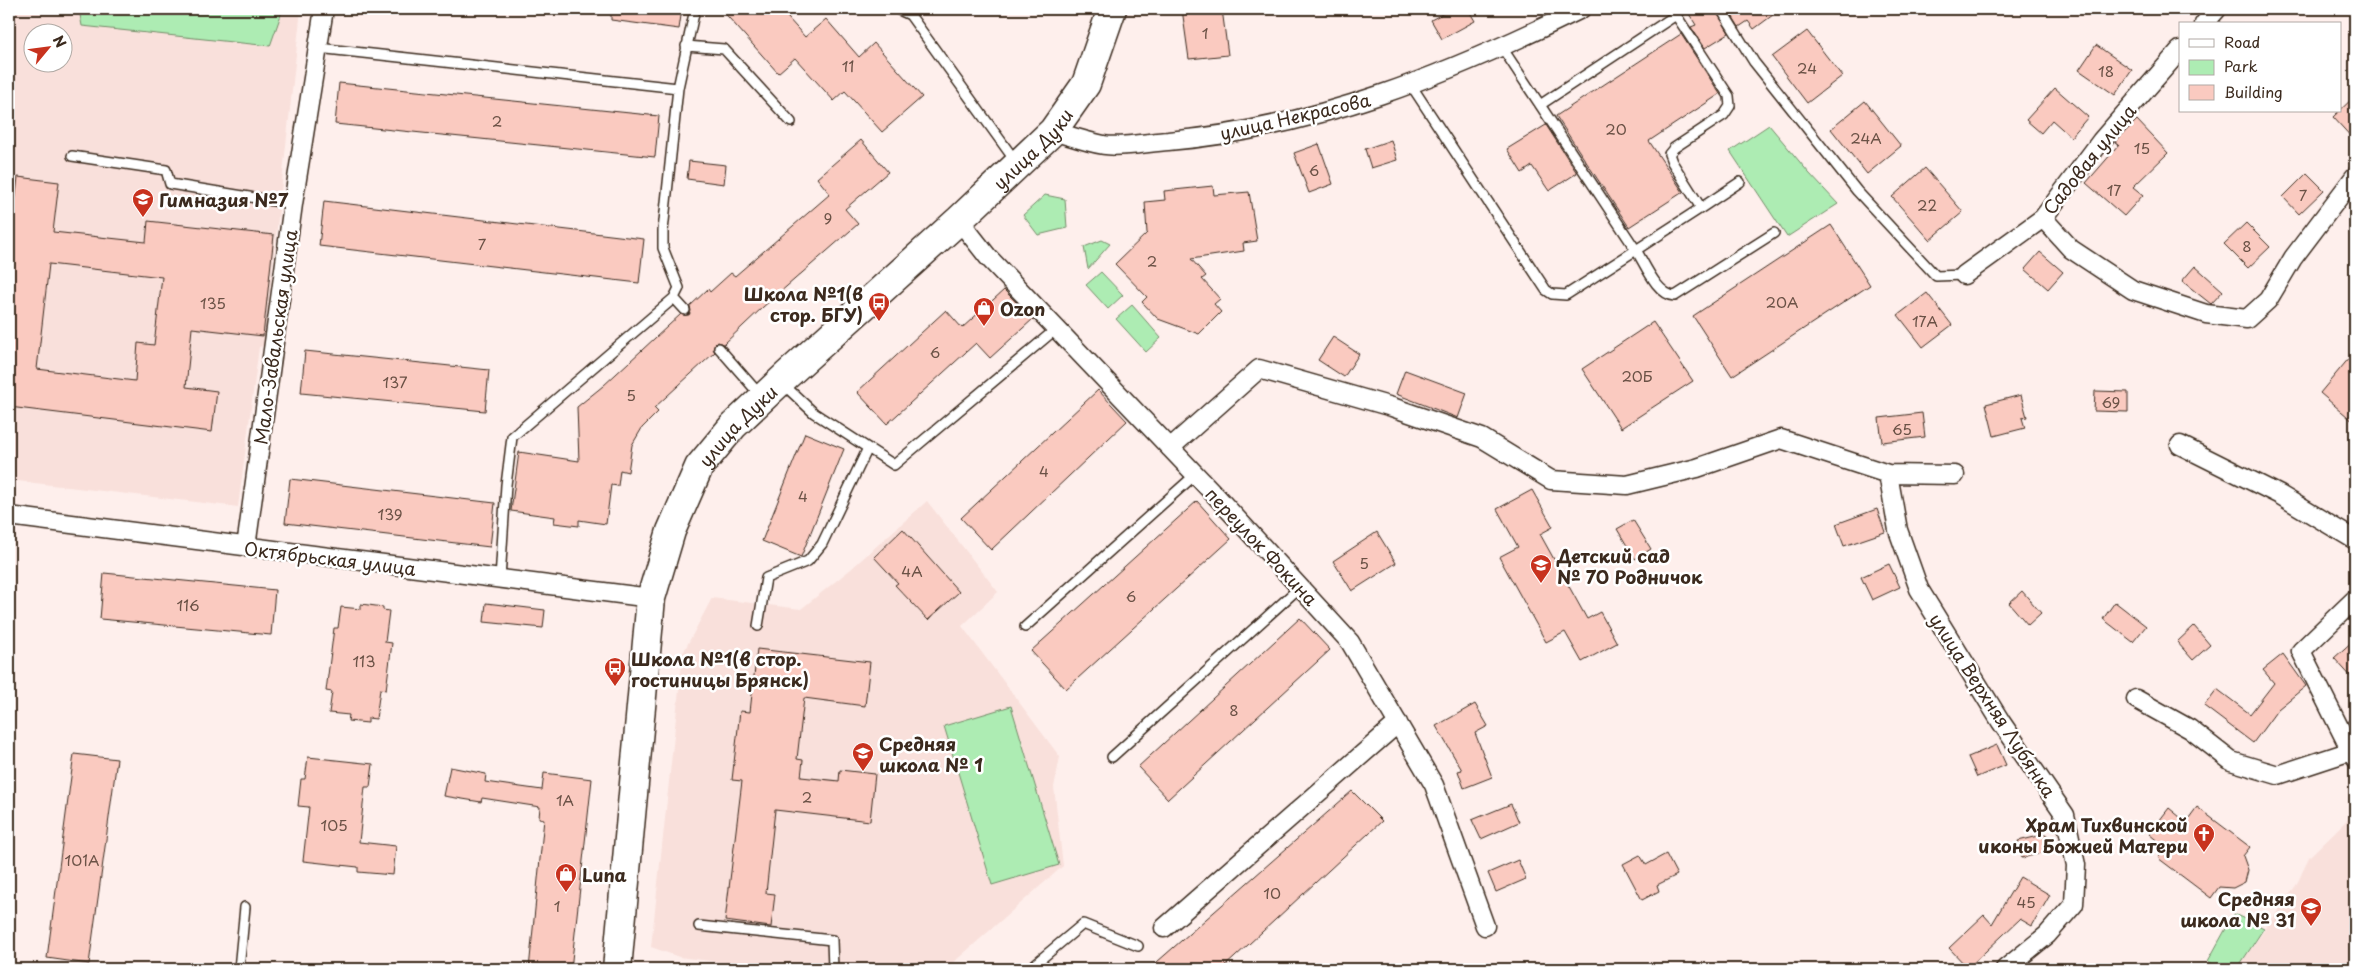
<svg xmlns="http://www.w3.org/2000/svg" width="2364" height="978" viewBox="0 0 2364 978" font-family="'Playpen Sans',sans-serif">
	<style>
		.built { fill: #f9e0db; fill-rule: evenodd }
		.green { fill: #adecb3; stroke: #748b68 }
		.building { fill: #facac0; stroke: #3b2a1e; fill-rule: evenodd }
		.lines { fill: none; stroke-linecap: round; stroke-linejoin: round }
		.service-casing { stroke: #3b2a1e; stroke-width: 12 }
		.minor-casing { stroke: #3b2a1e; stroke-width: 21 }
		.primary-casing { stroke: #3b2a1e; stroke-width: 31 }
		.service { stroke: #fff; stroke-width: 9 }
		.minor { stroke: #fff; stroke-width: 18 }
		.primary { stroke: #fff; stroke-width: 28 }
		.labels { text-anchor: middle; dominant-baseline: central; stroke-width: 5; stroke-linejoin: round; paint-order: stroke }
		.number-label { font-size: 15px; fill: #6b5246 }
		.street-label { font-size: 18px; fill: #3b2a1e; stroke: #fff }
		.poi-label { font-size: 18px; font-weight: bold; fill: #3b2a1e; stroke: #fff; text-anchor: start }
	</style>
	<rect width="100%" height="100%" fill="#feefec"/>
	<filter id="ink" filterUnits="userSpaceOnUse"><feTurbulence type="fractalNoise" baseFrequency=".02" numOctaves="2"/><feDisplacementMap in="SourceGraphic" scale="10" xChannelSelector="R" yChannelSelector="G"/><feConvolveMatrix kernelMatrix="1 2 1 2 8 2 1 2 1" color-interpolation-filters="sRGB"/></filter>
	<g filter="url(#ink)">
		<path class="built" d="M9,9H301L264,346L259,347L238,507L9,480ZM32,32H62V62H32Z
			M927,501L998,592L962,626L1060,757L1054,787L1063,866L946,969H773L679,957L651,947L683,653L712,598L801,609L851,569Z
			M2349,818L2355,825V969H2237L2297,884L2309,857Z"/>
		<path class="green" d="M79,9H283L270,46L82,26Z
			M1769,125L1809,173L1838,204L1787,237L1730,151Z
			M1045,195L1065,199L1067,228L1038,235L1023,215Z
			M1102,240L1110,244L1088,269L1084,247Z
			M1101,272L1123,295L1108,309L1086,285Z
			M1132,305L1161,338L1146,352L1116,319Z
			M1011,706L1059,865L992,885L944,726Z
			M2234,914L2264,928L2237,969H2221L2208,961Z"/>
		<path class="building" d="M611,9H682L679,29L611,20Z
			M721,9H780L805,37L826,19L859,57L874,43L922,97L882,132L845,91L834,101L795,58L778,73Z
			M1182,9H1222L1228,55L1189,59Z
			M1451,9H1468L1475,21L1442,39L1431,20Z
			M1686,9H1715L1729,33L1705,48L1691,27L1696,25Z
			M1728,9H1781L1754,29L1748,21L1739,27Z
			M1807,31L1842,76L1807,103L1772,57Z
			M1681,34L1720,94L1649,141L1683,192L1629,227L1556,116Z
			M2096,45L2132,70L2115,95L2079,70Z
			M339,83L659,116L655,157L335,124Z
			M2055,88L2088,117L2071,137L2052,120L2041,133L2026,120Z
			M2355,96V141L2333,117Z
			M1865,101L1901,146L1867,174L1831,129Z
			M2137,120L2168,153L2133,187L2143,195L2124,216L2086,183L2119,145L2115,142Z
			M1546,125L1577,173L1549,191L1532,166L1522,173L1507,149Z
			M861,140L888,172L845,209L858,224L763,307L724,344L718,342L715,344L713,349L715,352L654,408L658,412L642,428L632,445L628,472L620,470L618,486L611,485L606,524L579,520V526L554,523L555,517L511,511L519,452L579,461L577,407L603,386L681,314L689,315L691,311L690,306L708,289L710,292L731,273L735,276L830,194L817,178Z
			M1391,140L1397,160L1371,168L1365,149Z
			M1319,144L1333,184L1309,193L1294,153Z
			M689,161L726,165L724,184L687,179Z
			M1925,168L1963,212L1930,240L1892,197Z
			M2307,173L2324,190L2299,214L2283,197Z
			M18,177L59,182L53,232L146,242L148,221L274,235L263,336L192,328L186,387L217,391L212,432L9,407V257ZM49,264L162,277L154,345L138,343L135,381L37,369Z
			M1213,186L1214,195L1249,192L1257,241L1243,243L1244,251L1191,259L1206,276L1202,279L1220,299L1214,304L1221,312L1199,334L1158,319L1142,302L1147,297L1115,264L1147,233L1145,202L1165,200L1164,191Z
			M324,201L644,239L639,283L319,246Z
			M2246,223L2270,247L2248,268L2224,244Z
			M1831,225L1870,285L1732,376L1693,316Z
			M2040,252L2063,272L2048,289L2025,269Z
			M2195,266L2223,291L2211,304L2182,281Z
			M1004,290L1033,319L990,358L976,343L887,424L857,392L946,310L962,328Z
			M1927,293L1952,325L1923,347L1898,315Z
			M1653,322L1693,381L1621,428L1582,369Z
			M1333,337L1359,354L1344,377L1318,360Z
			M305,351L489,370L485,411L301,393Z
			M2355,351V423L2320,393Z
			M1405,370L1467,393L1458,418L1396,394Z
			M1098,390L1127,421L991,550L961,518Z
			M2095,391L2128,392V412L2094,411Z
			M2021,395L2027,417L2022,418L2025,428L1994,436L1986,404Z
			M1922,413L1925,437L1882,442L1879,418Z
			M805,433L844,449L801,557L762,541Z
			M290,479L495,503L490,547L285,523Z
			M1532,490L1553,527L1540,534L1587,619L1600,612L1617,643L1582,662L1565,632L1546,642L1499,557L1518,547L1497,509Z
			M1197,501L1231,539L1066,689L1031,651Z
			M1877,509L1885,532L1844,546L1836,524Z
			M1633,520L1651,549L1635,559L1617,529Z
			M903,529L959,592L928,620L895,585L898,583L874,557Z
			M1377,532L1396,563L1352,591L1333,561Z
			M1889,564L1900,587L1872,600L1861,577Z
			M104,573L275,590L271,635L100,619Z
			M2022,591L2041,613L2028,625L2009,603Z
			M2115,602L2146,626L2133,642L2103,619Z
			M486,603L545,610L543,628L484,622Z
			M361,604L383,607V610L389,611L385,642L392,643L386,690L380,689L376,719L368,718V723L348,721L349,715L329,713L332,692L326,691L334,628H338L341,607L361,609Z
			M1300,618L1330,650L1168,799L1138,767Z
			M2194,626L2210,645L2193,660L2177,642Z
			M2355,639V681L2334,658Z
			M757,649L870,662L865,706L804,698L797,759L803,760L801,777L839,781L840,770L875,774L870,821L775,810L766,893L775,894L771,927L725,921L742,781L732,780L740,711L750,712Z
			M2283,654L2306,686L2278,709L2253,743L2204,706L2217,689L2250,714L2274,683L2263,670Z
			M1475,704L1488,726L1475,733L1492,777L1464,788L1458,771L1462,770L1436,726Z
			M1997,745L2006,765L1977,777L1968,757Z
			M74,754L117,759L89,964L47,958Z
			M308,757L373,764L370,787H365L359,842L396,846L393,875L358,872V867L303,861L309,807L298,806L301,779H305Z
			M450,767L486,774L485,782L542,790L544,773L592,779L571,969H529L544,819L539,818L540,807L482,798L481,802L444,796Z
			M1352,791L1382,821L1222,969H1149Z
			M1511,804L1519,822L1481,839L1472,820Z
			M2197,807L2250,847L2243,856L2248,870L2245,882L2233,888L2219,887L2211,898L2158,858L2166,848L2149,834L2169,808L2186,822Z
			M2047,834L2050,851L2022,858L2018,841Z
			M1666,854L1677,875L1657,885L1659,891L1642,900L1623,864L1640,855L1646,865Z
			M1518,860L1526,879L1496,892L1488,873Z
			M2020,877L2050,895L2032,926L2020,919L1968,968L1949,948L1984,915L1992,924Z"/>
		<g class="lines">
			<g class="service-casing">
				<path id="service" d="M897,9L910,15L1016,162
					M1721,9L1754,62L1857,191L1936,276L1964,275
					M686,46L724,49L791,122
					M1501,46L1636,250L1701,208L1672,162L1669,154L1674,148L1724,115L1730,106L1729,96L1672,9
					M318,48L678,88
					M1411,85L1546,290L1552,294L1566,295L1636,250C1645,264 1657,295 1675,296L1774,233
					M1540,105L1676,15
					M72,156L166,170L170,184L293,204
					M1701,208L1740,182
					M674,298L685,310
					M719,348L760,395
					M783,384L814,413L894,465L1056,329
					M500,579L506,485L512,437L674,298L679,288L663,248V231L678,88L695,9
					M758,626L766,578L808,561L822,544L868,448
					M1025,627L1196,474
					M1112,757L1300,587
					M699,926L832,940L833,969
					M239,969L245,907
					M1029,969L1083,924L1138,946"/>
			</g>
			<g class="minor-casing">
				<path id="minor" d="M2204,24L2217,9
					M1053,131C1070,136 1087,142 1104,145C1122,148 1150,142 1168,141C1315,129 1451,73 1581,9
					M2043,218L2071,249L2133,290L2206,314L2247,319L2268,300L2293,258L2355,176
					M959,220L988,257L1216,496L1350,642L1434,785L1485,926
					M1964,275L2043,218L2101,141L2180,50
					M2180,445L2280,495L2355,540
					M1170,448L1259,369L1392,407L1482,438L1551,480L1627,485L1697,468L1781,439L1888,474L1955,475
					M1888,474L1898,530L1919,589L2001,722L2065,815L2076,865L2074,904L2047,935L2005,969
					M9,516L651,598
					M246,547L293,204L324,9
					M2136,699L2190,729L2231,761L2278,775L2351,751L2355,758
					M2351,751L2301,651L2355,599
					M1164,928L1398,723"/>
			</g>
			<g class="primary-casing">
				<g id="primary">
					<path id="s1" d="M617,969L651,598L671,531L699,467L733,426L787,375L959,220L1053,131L1086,84L1112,9"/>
				</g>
			</g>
			<use href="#service" class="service"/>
			<use href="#minor" class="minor"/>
			<use href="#primary" class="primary"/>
		</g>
	</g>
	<defs>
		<g id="school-pin" transform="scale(1.125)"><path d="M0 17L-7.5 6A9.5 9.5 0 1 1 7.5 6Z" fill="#c8321e" stroke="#fff"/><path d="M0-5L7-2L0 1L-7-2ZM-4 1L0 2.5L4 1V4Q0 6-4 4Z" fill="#fff"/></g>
		<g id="bus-pin" transform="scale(1.125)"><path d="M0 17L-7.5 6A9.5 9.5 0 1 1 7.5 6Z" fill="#c8321e" stroke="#fff"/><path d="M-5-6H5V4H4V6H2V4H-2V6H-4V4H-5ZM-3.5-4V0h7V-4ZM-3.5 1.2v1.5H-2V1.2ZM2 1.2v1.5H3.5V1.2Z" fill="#fff"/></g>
		<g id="shop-pin" transform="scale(1.125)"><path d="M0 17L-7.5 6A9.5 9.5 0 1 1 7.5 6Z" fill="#c8321e" stroke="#fff"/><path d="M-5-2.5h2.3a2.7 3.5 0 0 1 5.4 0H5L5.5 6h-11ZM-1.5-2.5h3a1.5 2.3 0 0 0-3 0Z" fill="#fff"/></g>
		<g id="church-pin" transform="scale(1.125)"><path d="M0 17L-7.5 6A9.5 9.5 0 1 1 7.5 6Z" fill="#c8321e" stroke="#fff"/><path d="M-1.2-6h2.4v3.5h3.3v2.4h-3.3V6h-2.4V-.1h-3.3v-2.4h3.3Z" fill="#fff"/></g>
	</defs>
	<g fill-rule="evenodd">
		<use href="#school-pin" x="143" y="199"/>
		<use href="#bus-pin" x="879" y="303"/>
		<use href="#shop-pin" x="984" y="308"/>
		<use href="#school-pin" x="1541" y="565"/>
		<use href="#bus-pin" x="615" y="668"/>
		<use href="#school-pin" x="863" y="753"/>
		<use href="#church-pin" x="2204" y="834"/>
		<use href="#shop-pin" x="566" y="874"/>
		<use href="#school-pin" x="2311" y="908"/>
	</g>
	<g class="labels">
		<g class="number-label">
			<text x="1205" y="32">1</text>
			<text x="848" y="65">11</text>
			<text x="1807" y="67">24</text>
			<text x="2106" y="70">18</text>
			<text x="497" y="120">2</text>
			<text x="1616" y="128">20</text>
			<text x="1866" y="137">24А</text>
			<text x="2142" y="147">15</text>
			<text x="1314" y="169">6</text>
			<text x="2114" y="189">17</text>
			<text x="2303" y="194">7</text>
			<text x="1927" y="204">22</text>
			<text x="828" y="217">9</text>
			<text x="482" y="243">7</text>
			<text x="2247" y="245">8</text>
			<text x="1152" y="260">2</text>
			<text x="1782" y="301">20А</text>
			<text x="213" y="302">135</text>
			<text x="1925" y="320">17А</text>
			<text x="935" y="351">6</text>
			<text x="1637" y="375">20Б</text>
			<text x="395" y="381">137</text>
			<text x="631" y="394">5</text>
			<text x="2111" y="401">69</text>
			<text x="1902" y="428">65</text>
			<text x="1044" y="470">4</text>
			<text x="803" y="495">4</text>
			<text x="390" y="513">139</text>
			<text x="1364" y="562">5</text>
			<text x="912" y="570">4А</text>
			<text x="1131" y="595">6</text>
			<text x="188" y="604">116</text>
			<text x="364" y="660">113</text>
			<text x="1234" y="709">8</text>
			<text x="807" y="796">2</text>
			<text x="565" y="799">1А</text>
			<text x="334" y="824">105</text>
			<text x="82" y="859">101А</text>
			<text x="1272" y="892">10</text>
			<text x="2026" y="901">45</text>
			<text x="557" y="905">1</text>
		</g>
		<g class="street-label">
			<text transform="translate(1295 116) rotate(-13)">улица Некрасова</text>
			<text stroke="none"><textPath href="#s1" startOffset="974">улица Дуки</textPath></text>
			<text transform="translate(2089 159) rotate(-51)">Садовая улица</text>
			<text transform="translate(275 337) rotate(-82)">Мало-Завальская улица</text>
			<text stroke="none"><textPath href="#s1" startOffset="569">улица Дуки</textPath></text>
			<text transform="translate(1262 546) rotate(47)">переулок Фокина</text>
			<text transform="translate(330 558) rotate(7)">Октябрьская улица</text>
			<text transform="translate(1993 705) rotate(57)">улица Верхняя Лубянка</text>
		</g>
		<g class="poi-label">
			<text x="159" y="199">Гимназия №7</text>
			<text x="863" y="293" text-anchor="end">Школа №1(в<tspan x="863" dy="21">стор. БГУ)</tspan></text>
			<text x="1000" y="308">Ozon</text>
			<text x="1557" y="555">Детский сад<tspan x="1557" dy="21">№ 70 Родничок</tspan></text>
			<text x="631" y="658">Школа №1(в стор.<tspan x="631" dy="21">гостиницы Брянск)</tspan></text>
			<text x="879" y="743">Средняя<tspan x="879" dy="21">школа № 1</tspan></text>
			<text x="2188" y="824" text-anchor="end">Храм Тихвинской<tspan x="2188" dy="21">иконы Божией Матери</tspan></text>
			<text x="582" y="874">Luna</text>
			<text x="2295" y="898" text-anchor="end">Средняя<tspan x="2295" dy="21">школа № 31</tspan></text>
		</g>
	</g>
	<rect width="2364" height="978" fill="none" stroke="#fff" stroke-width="30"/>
	<rect x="15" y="15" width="2334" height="948" fill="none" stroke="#3b2a1e" stroke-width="2" filter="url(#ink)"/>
	<rect x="2179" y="22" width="162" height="90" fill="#ffffff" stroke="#b1aaa5"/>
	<rect x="2189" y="39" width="25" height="8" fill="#ffffff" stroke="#b1aaa5"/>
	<text x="2224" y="48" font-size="15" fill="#3b2a1e">Road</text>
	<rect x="2189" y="60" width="25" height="15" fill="#adecb3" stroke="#b1aaa5"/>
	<text x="2224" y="72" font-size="15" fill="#3b2a1e">Park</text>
	<rect x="2189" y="85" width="25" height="15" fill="#facac0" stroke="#b1aaa5"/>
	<text x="2224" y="98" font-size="15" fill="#3b2a1e">Building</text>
	<g transform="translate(48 48) rotate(61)"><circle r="24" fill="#ffffff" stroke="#b1aaa5"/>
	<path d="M0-4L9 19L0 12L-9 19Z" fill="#c8321e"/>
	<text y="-8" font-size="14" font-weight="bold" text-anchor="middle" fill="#3b2a1e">N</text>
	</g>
</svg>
